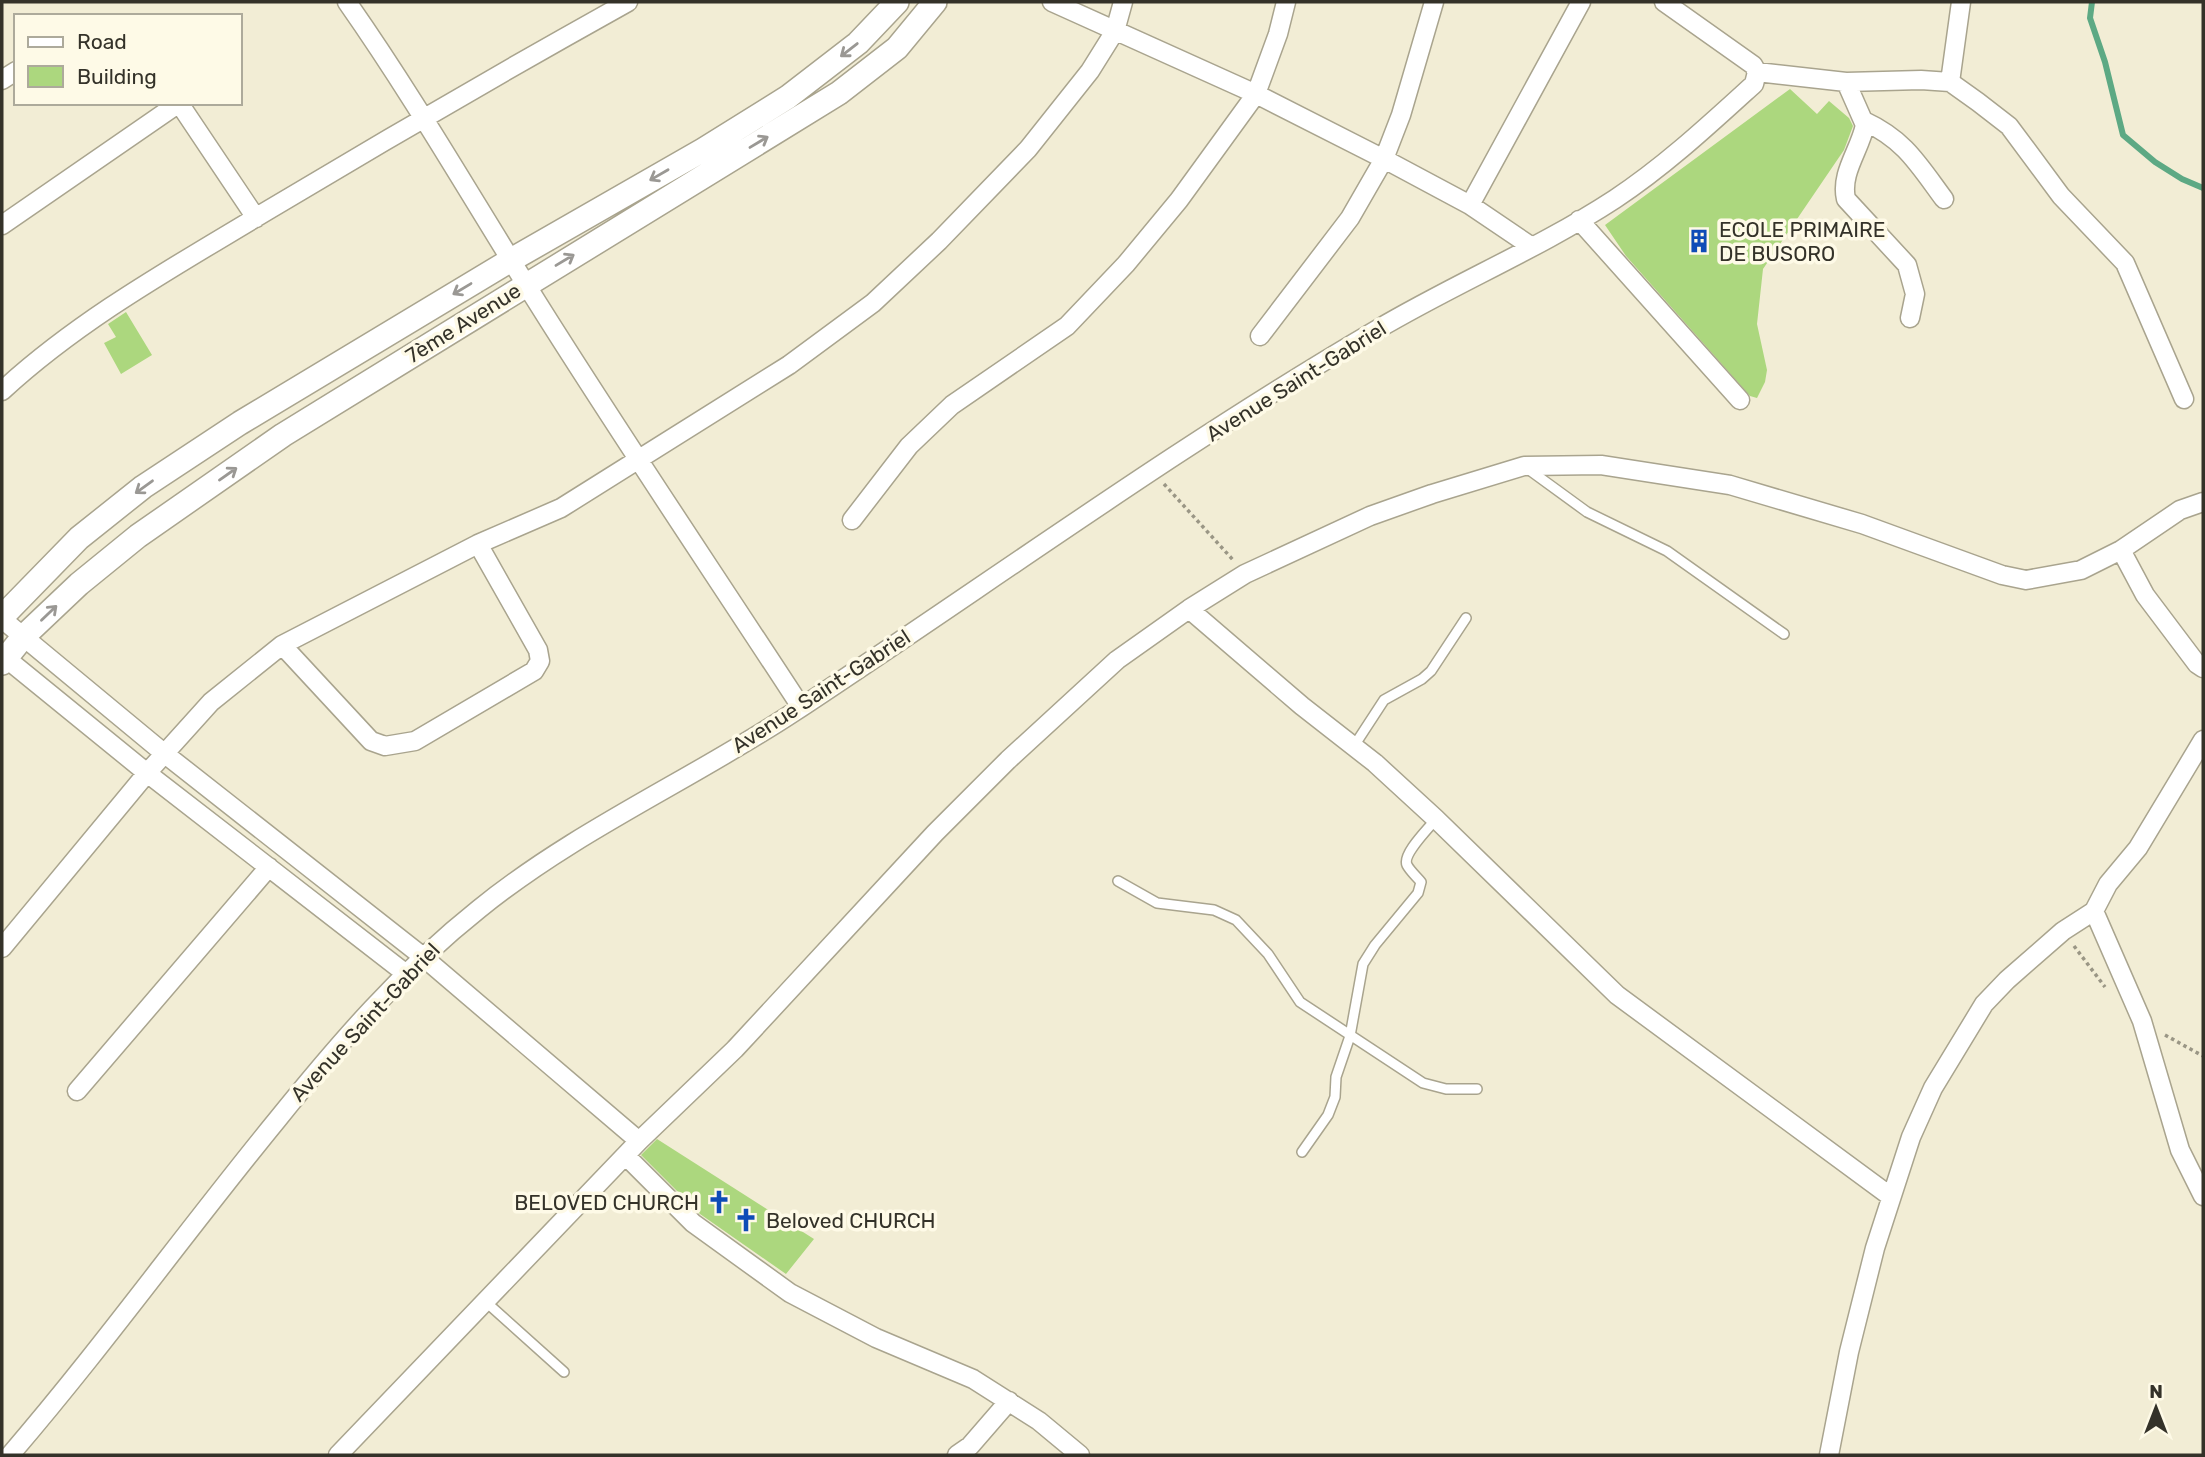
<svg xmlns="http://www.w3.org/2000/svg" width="2205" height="1457" viewBox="0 0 2205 1457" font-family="Rubik,sans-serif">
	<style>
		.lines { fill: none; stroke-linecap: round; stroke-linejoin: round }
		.stream { stroke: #5da984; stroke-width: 6 }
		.building { fill: #acd77e }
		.service-casing { stroke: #a9a48e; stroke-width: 12 }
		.minor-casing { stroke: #a9a48e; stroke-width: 21 }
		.tertiary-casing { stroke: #a9a48e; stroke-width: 26 }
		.path { stroke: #9a9685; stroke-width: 3.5; stroke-dasharray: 3.5 3.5; stroke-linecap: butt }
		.service { stroke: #fff; stroke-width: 9 }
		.minor { stroke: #fff; stroke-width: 18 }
		.tertiary { stroke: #fff; stroke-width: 23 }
		.oneway { stroke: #9a9894 }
		.labels { text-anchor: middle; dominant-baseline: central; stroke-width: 7; stroke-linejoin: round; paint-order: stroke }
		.poi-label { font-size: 21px; fill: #343229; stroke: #fefae7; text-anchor: start }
		.street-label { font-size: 21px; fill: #343229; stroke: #fefae7 }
	</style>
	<rect width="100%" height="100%" fill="#f2edd5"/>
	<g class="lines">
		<path class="stream" d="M2092,2L2090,18L2105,62L2123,135L2155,162L2182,179L2203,188"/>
	</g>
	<path class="building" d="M1790,89L1817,114L1829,101L1849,118L1853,126L1844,150L1763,269L1757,324L1767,370L1765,382L1757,398L1750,396L1626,256L1605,225Z
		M126,312L152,355L121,374L104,343L116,337L108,324Z
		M657,1139L814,1239L786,1274L700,1214L641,1155Z"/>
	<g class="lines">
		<g class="service-casing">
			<path id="service" d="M1528,469L1587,512L1667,551L1784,634
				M1354,746L1384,700L1422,679L1431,671L1466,618
				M1118,881L1157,903L1214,910L1236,920L1268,954L1300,1002L1423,1083L1446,1089H1477
				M1302,1152L1328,1115L1335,1097L1336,1077L1350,1036L1363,964L1375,945L1418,893L1421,882C1417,877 1410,871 1407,865C1402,854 1429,828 1436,819
				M486,1302L564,1372"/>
		</g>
		<g class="minor-casing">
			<path id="minor" d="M347,2C415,99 474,202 537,302C623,439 713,572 801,707
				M1052,2L1256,94L1384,159L1470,205L1532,247
				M1664,2L1753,65L1757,72L1846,82L1921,80L1950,82L1978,102L2009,126L2061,196L2125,263L2184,399
				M2,80L16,71
				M1846,82L1865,125C1860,150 1840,173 1846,199L1907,265L1915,294L1910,318
				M1950,82L1961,2
				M179,103L256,218
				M1864,121C1905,140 1918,164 1944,199
				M1470,205L1581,2
				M1579,220L1740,400
				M2,225L179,103
				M1260,336L1350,218L1384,159L1401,115L1434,2
				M2,391C80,319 174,267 265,212C385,140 506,70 628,2
				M852,520L909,446L952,405L1067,326L1126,264L1179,200L1256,94L1278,34L1286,2
				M2121,550L2145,595L2197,664L2203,668
				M1189,609L1302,706L1375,763L1436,819L1617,995L1890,1196
				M2,619L165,754L422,956L639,1141
				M282,645L371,741L385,746L415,741L534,671L540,661L538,650L478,544
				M2,655L147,773L405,973
				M2094,911L2142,1021L2180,1150L2203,1196
				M2,948L147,773L211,702L282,645L478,544L561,508L789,365L873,303L939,241L1028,149L1090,71L1115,31L1123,2
				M77,1091L269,867
				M626,1156L693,1223L790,1293L876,1338L973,1379L1039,1421L1080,1455
				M10,1455C103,1347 186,1231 277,1120C339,1043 401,971 479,909C575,831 691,780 794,712C988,584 1178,446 1378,329C1456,283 1540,248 1615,199C1665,166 1710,124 1754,84L1757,72
				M338,1455L639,1141L735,1049L935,833L1008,760L1117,660L1189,609L1245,574L1370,516L1432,494L1524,466L1601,465L1730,485L1862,524L2002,575L2026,580L2081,570L2121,550L2180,510L2203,502
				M957,1455L970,1446L1009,1401
				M1829,1455L1849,1352L1875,1248L1911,1137L1933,1088L1984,1004L2007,980L2063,931L2094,911L2108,884L2138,848L2203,740"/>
		</g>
		<g class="tertiary-casing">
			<path id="tertiary" d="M2,617L79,538L143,487L240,423L511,260L703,150L788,97L858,43L897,2
				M2,663L23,637L79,584L138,536L283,435L839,93L897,48L935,2"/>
		</g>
		<path class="path" d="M1164,484L1234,561
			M2074,946L2105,987
			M2165,1035L2203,1056"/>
		<use href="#service" class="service"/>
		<use href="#minor" class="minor"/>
		<use href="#tertiary" class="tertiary"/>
	</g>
	<defs><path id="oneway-shaft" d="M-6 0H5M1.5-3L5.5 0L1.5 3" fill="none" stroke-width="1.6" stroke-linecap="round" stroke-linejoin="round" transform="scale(1.75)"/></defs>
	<g class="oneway">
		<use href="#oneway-shaft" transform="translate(849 50) rotate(142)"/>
		<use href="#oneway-shaft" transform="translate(759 142) rotate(-31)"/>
		<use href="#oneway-shaft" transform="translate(659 175) rotate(150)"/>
		<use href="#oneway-shaft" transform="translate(565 260) rotate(-31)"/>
		<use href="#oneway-shaft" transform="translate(462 289) rotate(149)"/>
		<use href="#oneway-shaft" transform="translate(228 474) rotate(-35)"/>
		<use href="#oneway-shaft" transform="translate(144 487) rotate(144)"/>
		<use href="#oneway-shaft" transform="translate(49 613) rotate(-44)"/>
	</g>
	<defs>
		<g id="building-bare" transform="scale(1.89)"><path d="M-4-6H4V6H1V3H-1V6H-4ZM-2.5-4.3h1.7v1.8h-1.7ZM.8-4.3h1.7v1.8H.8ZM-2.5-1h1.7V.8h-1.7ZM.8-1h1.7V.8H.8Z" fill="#0e4cb7" stroke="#fefae7" stroke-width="2.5" paint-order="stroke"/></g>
		<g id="church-bare" transform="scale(1.89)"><path d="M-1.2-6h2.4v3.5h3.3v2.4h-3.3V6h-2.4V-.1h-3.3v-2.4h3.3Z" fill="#0e4cb7" stroke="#fefae7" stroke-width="2.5" paint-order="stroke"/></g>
	</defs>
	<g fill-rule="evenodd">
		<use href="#building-bare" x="1699" y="241"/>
		<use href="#church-bare" x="719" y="1202"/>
		<use href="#church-bare" x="746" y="1220"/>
	</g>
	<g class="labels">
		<g class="poi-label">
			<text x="1719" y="229">ECOLE PRIMAIRE<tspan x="1719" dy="24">DE BUSORO</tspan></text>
			<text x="699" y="1202" text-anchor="end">BELOVED CHURCH</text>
			<text x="766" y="1220">Beloved CHURCH</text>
		</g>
		<g class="street-label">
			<text transform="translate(463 323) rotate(-32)">7ème Avenue</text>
			<text transform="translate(1296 381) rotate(-32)">Avenue Saint-Gabriel</text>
			<text transform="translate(821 691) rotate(-33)">Avenue Saint-Gabriel</text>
			<text transform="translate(365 1022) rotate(-47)">Avenue Saint-Gabriel</text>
		</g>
	</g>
	<rect width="2205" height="1457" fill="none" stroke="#343229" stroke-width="7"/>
	<rect x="14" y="14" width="228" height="91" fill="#fefae7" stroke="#adaa9b" stroke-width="2"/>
	<rect x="28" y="37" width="35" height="10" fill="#ffffff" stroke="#adaa9b" stroke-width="2"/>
	<text x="77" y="49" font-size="21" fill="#343229">Road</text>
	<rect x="28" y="66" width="35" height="21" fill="#acd77e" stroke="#adaa9b" stroke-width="2"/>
	<text x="77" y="84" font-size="21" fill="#343229">Building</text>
	<g transform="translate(2156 1408)" stroke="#fefae7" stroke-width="5" paint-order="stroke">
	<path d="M0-5L12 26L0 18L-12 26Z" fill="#343229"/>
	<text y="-10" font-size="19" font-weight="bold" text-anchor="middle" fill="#343229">N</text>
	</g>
</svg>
